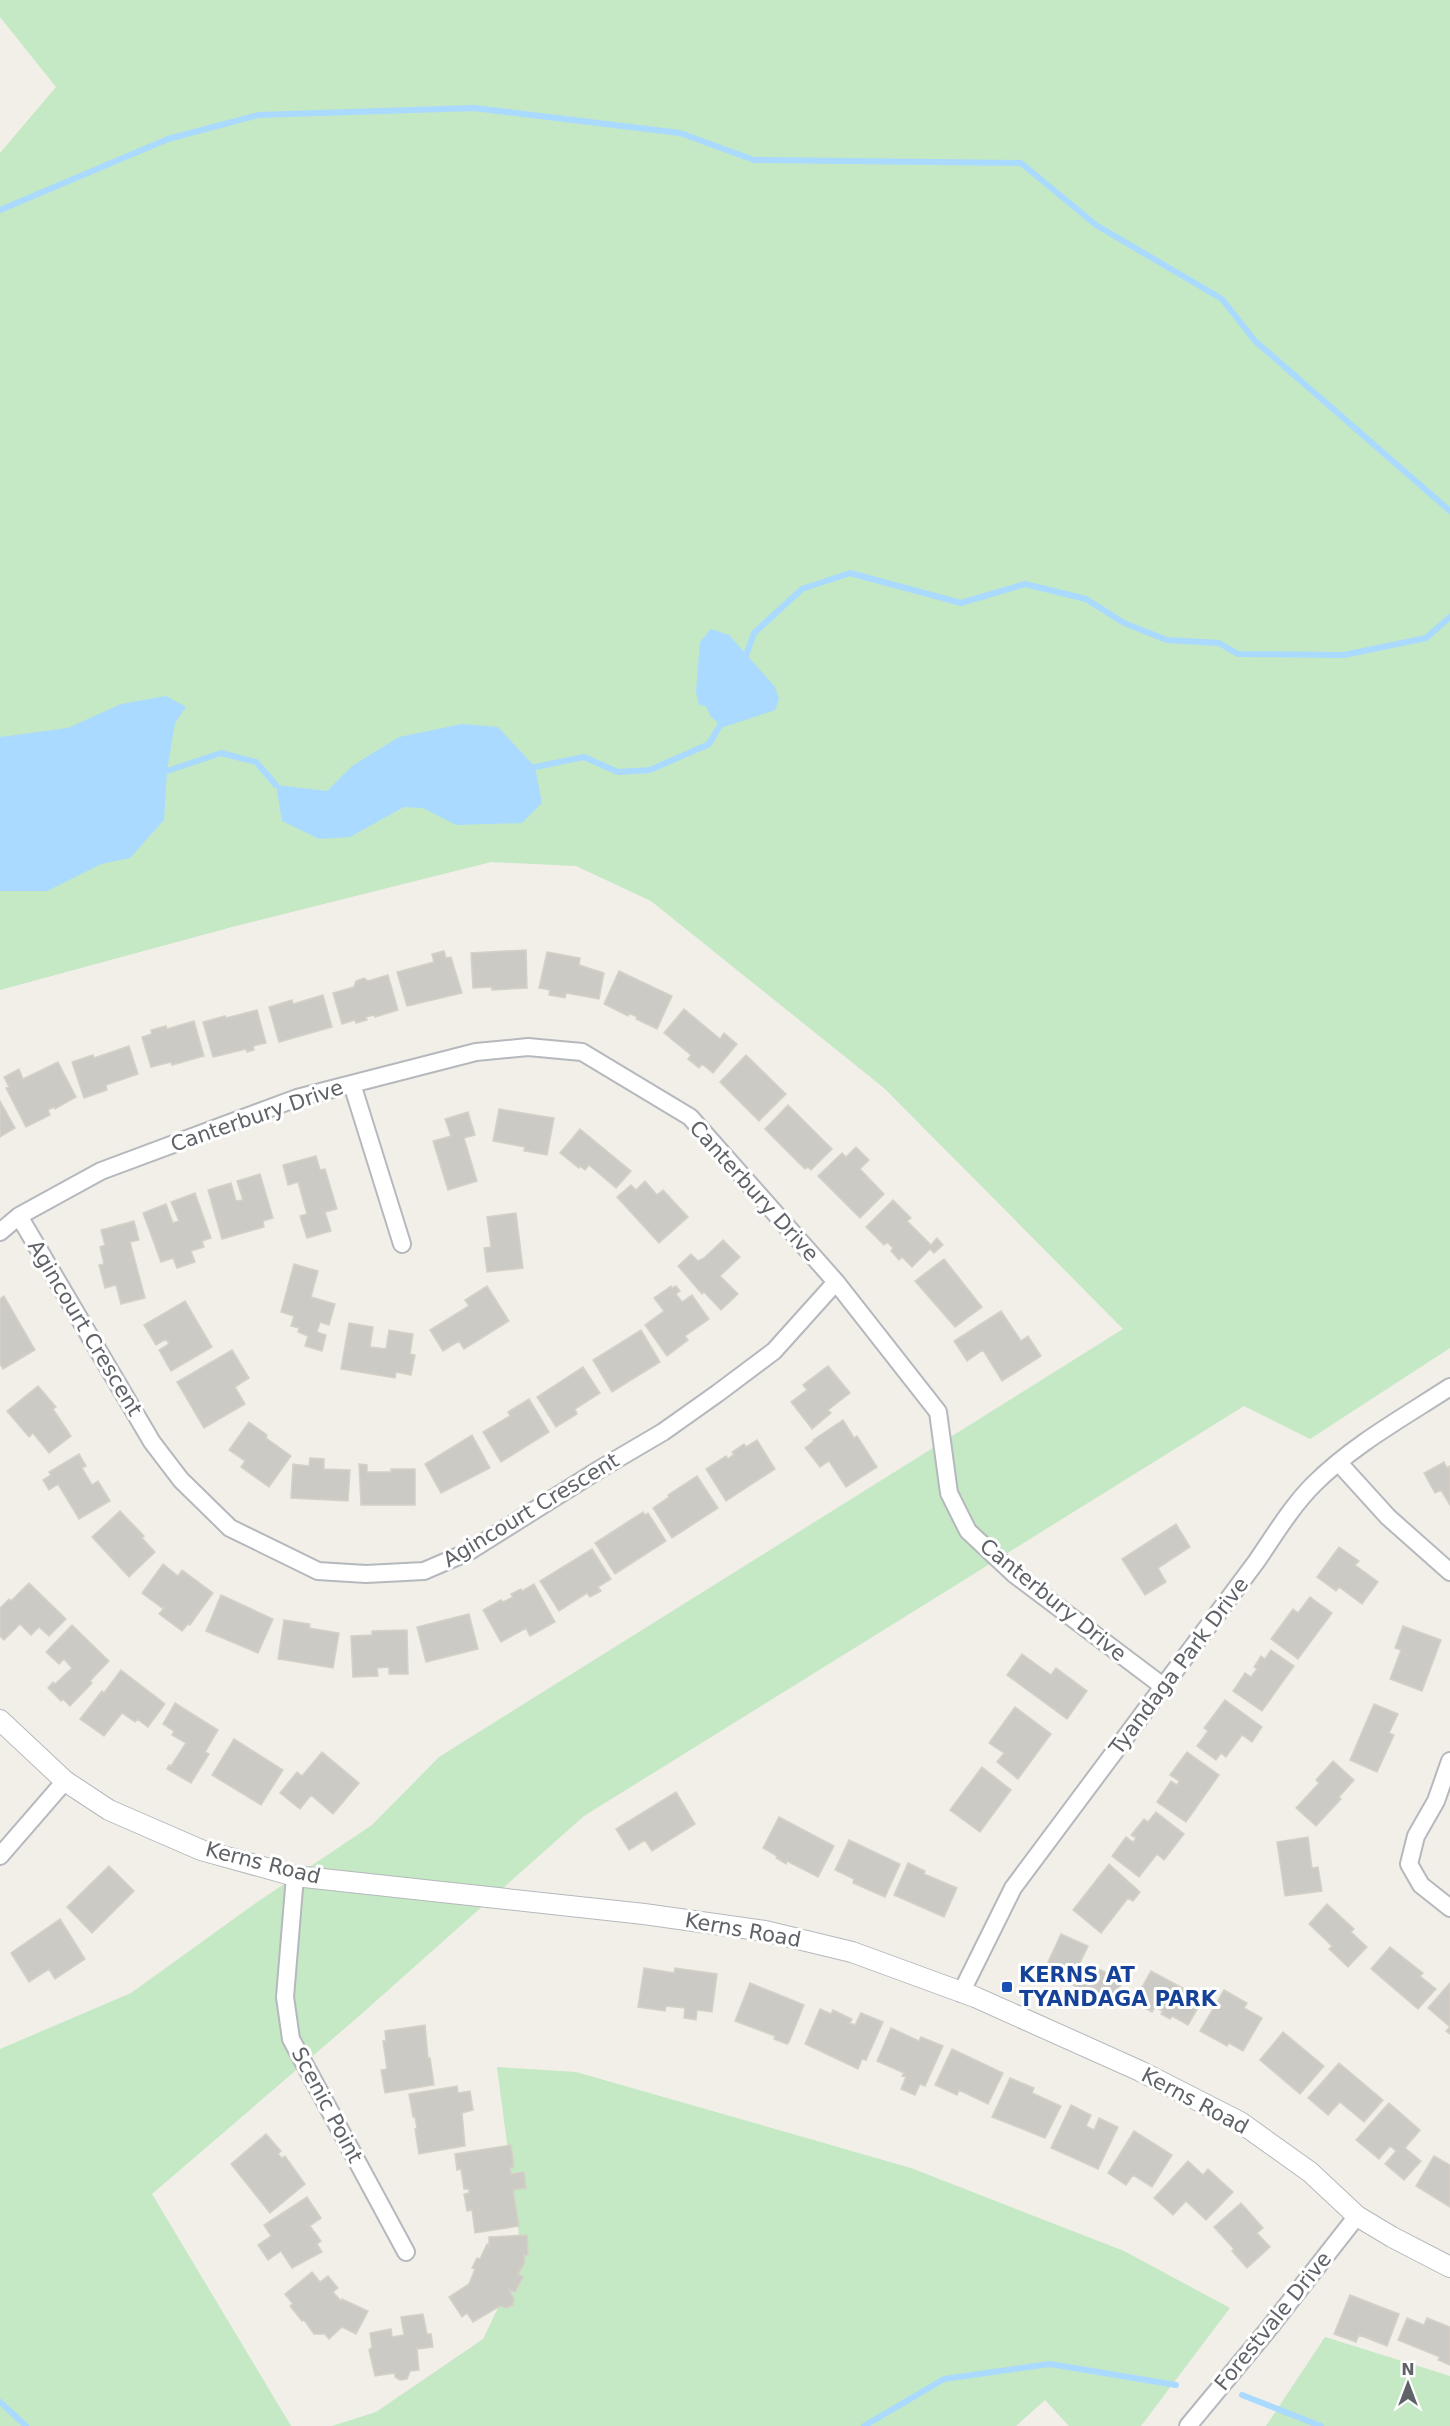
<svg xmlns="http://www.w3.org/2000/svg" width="1450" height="2426" viewBox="0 0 1450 2426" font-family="'DejaVu Sans',sans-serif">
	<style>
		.green { fill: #c5e8c5 }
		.water { fill: #aadaff }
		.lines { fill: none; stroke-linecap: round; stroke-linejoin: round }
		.stream { stroke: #aadaff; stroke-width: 6 }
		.building { fill: #cccac5; stroke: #d6d1c6; stroke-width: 1.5 }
		.minor-casing { stroke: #b5b8bc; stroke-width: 20 }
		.tertiary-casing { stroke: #b5b8bc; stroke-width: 22 }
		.minor { stroke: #fff; stroke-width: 16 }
		.tertiary { stroke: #fff; stroke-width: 20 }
		.transit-dot { fill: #1a4fb4; stroke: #fff; stroke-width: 2 }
		.labels { text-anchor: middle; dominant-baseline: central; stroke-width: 6; stroke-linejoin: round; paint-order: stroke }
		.street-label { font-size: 21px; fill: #5f6368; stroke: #fff }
		.transit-label { font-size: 21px; font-weight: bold; fill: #164399; stroke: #fff; text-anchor: start }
	</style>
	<rect width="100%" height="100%" fill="#f1efe8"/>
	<path class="green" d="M0,0H1450V1348L1310,1439L1244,1406L584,1816L358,2017L152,2194L291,2426H0V2049L131,1993L253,1905L372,1825L439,1757L1123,1329L884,1088L651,901L576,866L491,862L232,927L0,990V153L56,87L0,17Z
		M497,2067L576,2072L911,2168L1124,2251L1230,2308L1141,2426H1069L1045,2400L1016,2426H332L376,2412L483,2339L522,2258Z
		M1325,2337L1450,2376V2426H1266Z"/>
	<path class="water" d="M711,629L729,635L775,687L779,699L775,710L724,727L711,717L706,706L699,705L696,692L700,642Z
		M166,696L186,707L175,723L167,771L164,820L130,858L101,864L47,891H0V737L68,728L121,704Z
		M462,724L498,727L535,767L542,803L522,823L456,825L423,808L404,807L350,837L319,839L282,821L276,785L327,791L352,766L399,737Z"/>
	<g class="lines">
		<path class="stream" d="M0,210L168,139L258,115L474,108L680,133L754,160L1021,163L1096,225L1222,299L1255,341L1450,511
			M744,661L754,633L802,589L850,573L961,603L1025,584L1086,599L1124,623L1167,640L1219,643L1238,654L1344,655L1426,638L1450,617
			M535,767L584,757L618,772L650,770L709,744L724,719
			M167,771L221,753L256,762L276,785
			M1242,2395L1321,2426
			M0,2402L26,2426
			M864,2426L944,2379L1050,2364L1176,2385"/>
	</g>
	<path class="building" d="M526,950L527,988L492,990V987L473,988L471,953Z
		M444,951L446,958L451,957L462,993L407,1006L397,972L434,962L432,954Z
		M547,952L580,958L579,965L604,973L599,999L566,993L565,998L549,995L550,990L539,988Z
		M619,971L672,996L657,1029L636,1019L637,1017L629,1013L628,1016L604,1004Z
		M388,975L398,1010L375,1017L374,1015L366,1017L367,1020L356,1023L355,1020L342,1024L333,993L354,987L356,981L364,978L368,981Z
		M323,995L332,1027L279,1042L269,1007L292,1000L293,1004Z
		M684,1009L720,1039L724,1033L737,1044L713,1073L702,1064L699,1068L688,1059L691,1055L664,1033Z
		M257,1010L266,1043L253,1046L254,1050L247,1052L246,1049L213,1057L203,1022L225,1016L226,1018Z
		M194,1021L204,1056L172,1065L171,1062L151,1067L142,1037L152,1034L151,1030L166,1026L167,1029Z
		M129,1046L138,1074L106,1085L107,1090L84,1098L72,1062L93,1055L94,1058Z
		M746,1055L786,1094L759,1121L720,1082Z
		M58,1062L76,1097L55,1109L54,1107L48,1110L50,1115L26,1127L6,1088L9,1087L4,1077L19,1069L23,1079Z
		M0,1101L15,1128L0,1137Z
		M788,1105L832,1149L811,1170L808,1167L805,1169L765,1129Z
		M499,1109L554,1118L547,1155L524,1151L525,1147L493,1141Z
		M468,1112L475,1135L464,1138L477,1181L448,1190L433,1141L451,1136L445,1119Z
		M580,1129L631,1171L616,1188L589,1165L585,1170L580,1166L579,1168L560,1153Z
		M856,1147L869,1160L860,1169L884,1194L860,1218L818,1176L842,1153L846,1157Z
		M316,1156L320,1170L325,1169L337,1209L325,1212L331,1231L307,1238L300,1216L307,1214L298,1182L288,1185L283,1165Z
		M260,1174L273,1218L263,1221L264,1227L222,1239L208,1190L231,1183L236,1201L243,1200L237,1181Z
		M645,1181L657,1195L663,1190L688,1217L659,1243L617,1197L631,1185L636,1190Z
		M195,1193L211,1238L202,1241L204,1247L191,1251L195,1262L177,1268L173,1258L161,1262L143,1213L166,1204L173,1223L179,1221L171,1202Z
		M893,1200L911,1218L907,1221L931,1245L937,1238L943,1245L934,1253L930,1249L912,1267L902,1257L899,1260L891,1251L893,1248L887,1242L884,1245L866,1227Z
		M516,1213L523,1268L487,1272L484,1248L491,1247L487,1217Z
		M134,1221L139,1240L130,1242L145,1298L121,1304L116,1285L105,1288L99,1265L104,1264L100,1247L105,1245L101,1230Z
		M723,1240L740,1257L720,1276L738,1294L721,1310L704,1292L702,1294L678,1266L691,1254L698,1261L704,1258Z
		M944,1259L982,1307L955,1327L915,1281Z
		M294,1264L318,1271L311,1297L335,1304L329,1325L320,1322L317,1332L326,1335L322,1351L305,1346L308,1336L298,1332L299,1328L291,1326L294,1316L281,1312Z
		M487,1286L509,1321L464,1349L459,1341L443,1351L430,1330L469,1306L465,1300Z
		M671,1286L672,1288L676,1286L680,1291L676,1294L682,1302L692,1295L709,1319L685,1336L688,1340L667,1356L645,1325L664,1311L654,1298Z
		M4,1296L35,1350L3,1369L0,1364V1299Z
		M185,1301L212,1347L171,1371L159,1350L169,1344L166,1339L156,1345L144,1325Z
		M1001,1311L1021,1341L1028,1336L1041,1356L1002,1381L983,1350L967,1361L954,1341Z
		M349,1323L373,1327L370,1347L386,1349L389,1330L413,1334L410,1354L415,1355L411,1375L396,1372L395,1378L341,1369Z
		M641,1330L660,1362L612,1392L593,1360Z
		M232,1350L249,1378L235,1387L245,1404L204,1428L177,1382Z
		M828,1366L850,1393L828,1410L831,1413L812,1429L791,1402L807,1390L803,1385Z
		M583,1367L600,1393L575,1409L577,1414L556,1427L537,1397Z
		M38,1386L56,1407L53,1409L71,1436L49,1453L33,1433L29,1437L7,1411Z
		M529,1399L549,1432L501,1462L483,1432L510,1416L508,1412Z
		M843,1420L854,1438L857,1436L877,1467L846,1487L829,1461L820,1467L805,1448L814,1441L813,1440Z
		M249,1422L267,1435L266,1438L291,1456L269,1487L241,1467L245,1461L229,1450Z
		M472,1435L490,1468L441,1493L425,1464Z
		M757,1440L775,1469L726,1501L706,1469L726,1456L728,1459L734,1454L732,1452L744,1444L746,1447Z
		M79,1454L86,1466L82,1468L92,1485L98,1481L110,1501L79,1519L58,1484L49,1490L43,1480L51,1475L49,1472Z
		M310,1458L324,1459V1469L350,1470L348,1501L291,1498L293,1464L309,1466Z
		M1444,1462L1447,1468L1450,1466V1505L1441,1490L1435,1493L1424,1473Z
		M359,1464L367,1465V1472H391V1469H415V1505H361Z
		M697,1476L718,1508L672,1538L653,1508L669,1497L668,1495Z
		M120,1511L144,1536L142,1538L155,1552L129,1577L92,1537Z
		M643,1512L645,1515L648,1513L666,1541L615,1574L595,1543Z
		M1176,1524L1190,1547L1158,1568L1166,1582L1145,1595L1122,1559Z
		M1339,1547L1359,1561L1355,1565L1378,1582L1362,1604L1339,1587L1336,1591L1317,1577Z
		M592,1549L611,1579L598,1587L601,1591L590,1597L587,1593L559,1611L540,1581Z
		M163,1564L178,1576L182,1570L213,1593L190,1625L188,1624L182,1631L159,1614L165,1607L162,1608L142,1593Z
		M29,1583L66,1619L49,1636L39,1627L31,1635L20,1624L4,1640L0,1636V1608L9,1599L11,1601Z
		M534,1584L555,1622L530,1636L526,1628L501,1642L483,1610L501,1600L503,1602L513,1597L511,1594L521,1589L522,1591Z
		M221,1595L273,1619L258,1653L206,1631Z
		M1310,1597L1332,1613L1298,1659L1271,1639L1293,1609L1298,1613Z
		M469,1614L478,1649L426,1662L417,1627Z
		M284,1620L310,1624L309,1628L339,1633L333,1668L278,1659Z
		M72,1625L109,1661L90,1681L92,1683L70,1706L63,1699L61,1701L48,1688L53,1682L55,1684L72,1668L64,1659L59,1664L46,1652Z
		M1403,1626L1441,1640L1422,1691L1390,1679L1401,1650L1395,1648Z
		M407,1630L408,1674H389V1667L377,1668L378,1676L353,1677L351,1636L372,1635V1631Z
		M1271,1650L1294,1666L1262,1711L1233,1691L1245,1673L1251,1677L1257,1669L1254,1667L1261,1656L1265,1659Z
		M1022,1654L1051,1675L1056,1668L1087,1691L1067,1719L1007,1675Z
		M121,1670L165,1704L148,1727L137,1719L135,1722L122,1713L104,1736L80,1719L102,1691L104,1693Z
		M1225,1700L1262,1727L1252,1742L1242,1735L1226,1757L1221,1753L1216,1760L1197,1746L1208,1731L1204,1728Z
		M175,1703L218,1730L205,1752L209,1754L191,1783L167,1769L169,1765L171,1766L186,1743L172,1735L174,1731L163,1724Z
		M1374,1704L1398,1714L1389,1733L1394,1735L1377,1772L1350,1760Z
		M1015,1707L1051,1734L1018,1779L997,1762L1004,1753L989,1743Z
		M234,1739L283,1770L261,1805L212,1775Z
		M322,1752L359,1783L333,1814L311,1795L300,1809L280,1793L297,1772L302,1776Z
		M1187,1752L1219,1775L1186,1822L1157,1802L1171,1781L1177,1785L1179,1781L1170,1775Z
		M1333,1761L1354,1780L1339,1797L1341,1799L1316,1826L1296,1808L1319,1783L1316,1780Z
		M982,1767L1011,1790L980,1832L950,1810Z
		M676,1792L695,1824L652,1851L645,1840L629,1850L616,1829Z
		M1156,1812L1184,1834L1164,1860L1157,1854L1139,1877L1112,1856L1126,1837L1133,1842L1136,1838L1131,1835L1144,1819L1148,1822Z
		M779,1817L834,1846L818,1877L787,1861L786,1864L776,1858L777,1856L763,1848Z
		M1308,1837L1312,1868L1318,1867L1322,1891L1285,1896L1277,1842Z
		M849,1840L900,1864L885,1897L853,1883L854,1879L835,1870Z
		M908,1863L925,1871L924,1874L957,1888L944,1917L894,1895Z
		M1109,1864L1140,1892L1133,1901L1128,1898L1101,1933L1073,1910Z
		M109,1866L134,1891L92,1933L67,1907Z
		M1327,1904L1354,1929L1351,1932L1367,1947L1348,1967L1329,1949L1332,1946L1309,1924Z
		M60,1919L85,1959L55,1979L49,1969L29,1982L11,1953Z
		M1061,1934L1088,1946L1077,1969L1083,1972L1087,1964L1123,1980L1112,2004L1044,1971Z
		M1390,1947L1423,1973L1420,1976L1436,1989L1418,2009L1371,1969Z
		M644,1968L674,1973L675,1968L717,1974L712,2012L697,2010L696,2020L684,2018L685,2008L666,2006L665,2011L638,2007Z
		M1151,1971L1203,1999L1188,2025L1172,2016L1170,2019L1161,2014L1163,2011L1155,2007L1152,2012L1134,2002Z
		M750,1983L804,2005L789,2042L787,2044L774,2039L775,2036L735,2021Z
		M1450,1983V2034L1446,2031L1450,2027L1428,2008Z
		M1224,1990L1247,2003L1244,2008L1262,2018L1243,2051L1229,2043L1227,2046L1200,2031Z
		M820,2009L831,2014L833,2010L852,2019L850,2023L855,2025L861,2013L883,2022L866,2060L862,2059L858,2069L805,2044Z
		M425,2025L428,2058H430L434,2085L385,2093L381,2070L387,2069L383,2041H386L385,2031Z
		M891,2028L919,2041L921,2037L943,2046L925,2086L920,2084L915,2095L901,2089L906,2077L902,2076L904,2073L877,2061Z
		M1283,2032L1324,2066L1300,2094L1260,2060Z
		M952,2049L1003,2073L988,2104L959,2090L957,2095L935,2085Z
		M1339,2063L1383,2100L1364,2122L1340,2102L1328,2115L1308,2098Z
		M1010,2078L1034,2088L1032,2093L1061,2106L1045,2138L992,2117Z
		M457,2086L458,2093L470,2091L473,2110L462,2113L465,2146L419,2154L415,2129H417L415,2117H413L409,2094Z
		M1389,2103L1420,2130L1405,2148L1421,2161L1404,2180L1385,2164L1396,2151L1390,2146L1379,2159L1356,2140Z
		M1071,2105L1091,2115L1086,2126L1094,2130L1099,2118L1118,2127L1098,2169L1051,2148Z
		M1134,2131L1172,2155L1152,2187L1133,2175L1126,2185L1108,2173Z
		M266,2134L281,2151L278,2154L282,2158L285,2156L305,2184L270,2213L231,2164Z
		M511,2145L514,2167L510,2168L511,2174L524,2172L526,2188L513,2190L519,2226L475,2233L472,2210L467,2211L464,2194L469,2193V2189H464L461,2169L457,2170L455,2154Z
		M1434,2156L1450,2165V2207L1416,2186Z
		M1188,2161L1203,2175L1208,2169L1233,2192L1206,2220L1186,2201L1173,2215L1154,2198Z
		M307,2197L321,2218L310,2226L321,2241L317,2244L322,2252L292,2268L281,2251L268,2260L258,2245L271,2236L264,2225Z
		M1241,2203L1263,2228L1257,2233L1270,2247L1247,2268L1232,2251L1234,2249L1214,2227Z
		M527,2235L528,2255H524L525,2262L518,2274L523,2277L515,2292L509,2290L514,2299L513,2305L507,2308L500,2306L473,2322L467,2313L462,2317L449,2297L469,2284L475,2269L472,2268L477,2258L480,2259L487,2244L489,2246V2237Z
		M312,2272L320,2282L328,2276L338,2288L333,2292L341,2301L342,2299L368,2311L356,2334L342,2327L329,2339L325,2334H314L304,2320L302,2321L290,2306L293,2304L285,2294Z
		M1350,2295L1399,2314L1387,2346L1359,2335L1356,2342L1334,2334Z
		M423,2314L427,2334H431L433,2347L417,2349L419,2370L410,2371L407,2379L400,2380L395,2377V2373L375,2376L369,2350L372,2347L370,2333L391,2329L392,2337L404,2335L401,2317Z
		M1407,2318L1424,2325L1427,2318L1450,2327V2365L1438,2360L1440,2357L1398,2340Z"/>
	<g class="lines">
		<g class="minor-casing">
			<path id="minor" d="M352,1084L402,1244
				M19,1216L152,1442L181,1480L230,1528L318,1571L366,1574L424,1571L468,1552L600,1469L663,1432L718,1393L774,1351L836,1282
				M0,1232L19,1216L101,1171L297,1098L476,1052L528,1047L582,1052L690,1117L836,1282L938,1412L949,1493L968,1531L1014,1574L1164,1687
				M1339,1463L1388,1517L1450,1572
				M1450,1761L1436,1801L1416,1836L1409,1864L1421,1885L1450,1908
				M0,1856L65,1781
				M295,1876L285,1997L291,2039L406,2252
				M961,1993L1013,1888L1256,1562C1274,1536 1291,1507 1314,1484C1353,1445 1404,1417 1450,1387
				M1188,2426L1266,2332L1357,2216"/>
		</g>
		<g class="tertiary-casing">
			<path id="tertiary" d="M0,1720L65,1781L109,1810L201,1850L295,1876L644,1914L765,1931L852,1952L975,1997L1140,2071L1240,2122L1310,2172L1357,2216L1392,2237L1450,2267"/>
		</g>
		<use href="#minor" class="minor"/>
		<use href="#tertiary" class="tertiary"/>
	</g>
	<rect class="transit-dot" x="1001" y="1981" width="12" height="12" rx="3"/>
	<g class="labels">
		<g class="street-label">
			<text transform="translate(257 1116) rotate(-19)">Canterbury Drive</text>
			<text transform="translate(754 1191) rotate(48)">Canterbury Drive</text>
			<text transform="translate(85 1328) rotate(59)">Agincourt Crescent</text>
			<text transform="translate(531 1510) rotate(-31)">Agincourt Crescent</text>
			<text transform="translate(1053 1600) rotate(39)">Canterbury Drive</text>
			<text transform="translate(1179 1666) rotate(-53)">Tyandaga Park Drive</text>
			<text transform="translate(263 1863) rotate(14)">Kerns Road</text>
			<text transform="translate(743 1930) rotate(10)">Kerns Road</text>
			<text transform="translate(1195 2101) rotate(28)">Kerns Road</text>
			<text transform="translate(327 2105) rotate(62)">Scenic Point</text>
			<text transform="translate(1273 2321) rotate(-51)">Forestvale Drive</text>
		</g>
		<g class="transit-label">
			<text x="1019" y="1975">KERNS AT<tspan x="1019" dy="24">TYANDAGA PARK</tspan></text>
		</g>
	</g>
	<g transform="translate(1408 2384)" stroke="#ffffff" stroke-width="4.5" paint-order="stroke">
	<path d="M0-4.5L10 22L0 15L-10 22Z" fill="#5f6368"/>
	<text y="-9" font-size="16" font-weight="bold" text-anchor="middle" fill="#5f6368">N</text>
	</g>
</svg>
